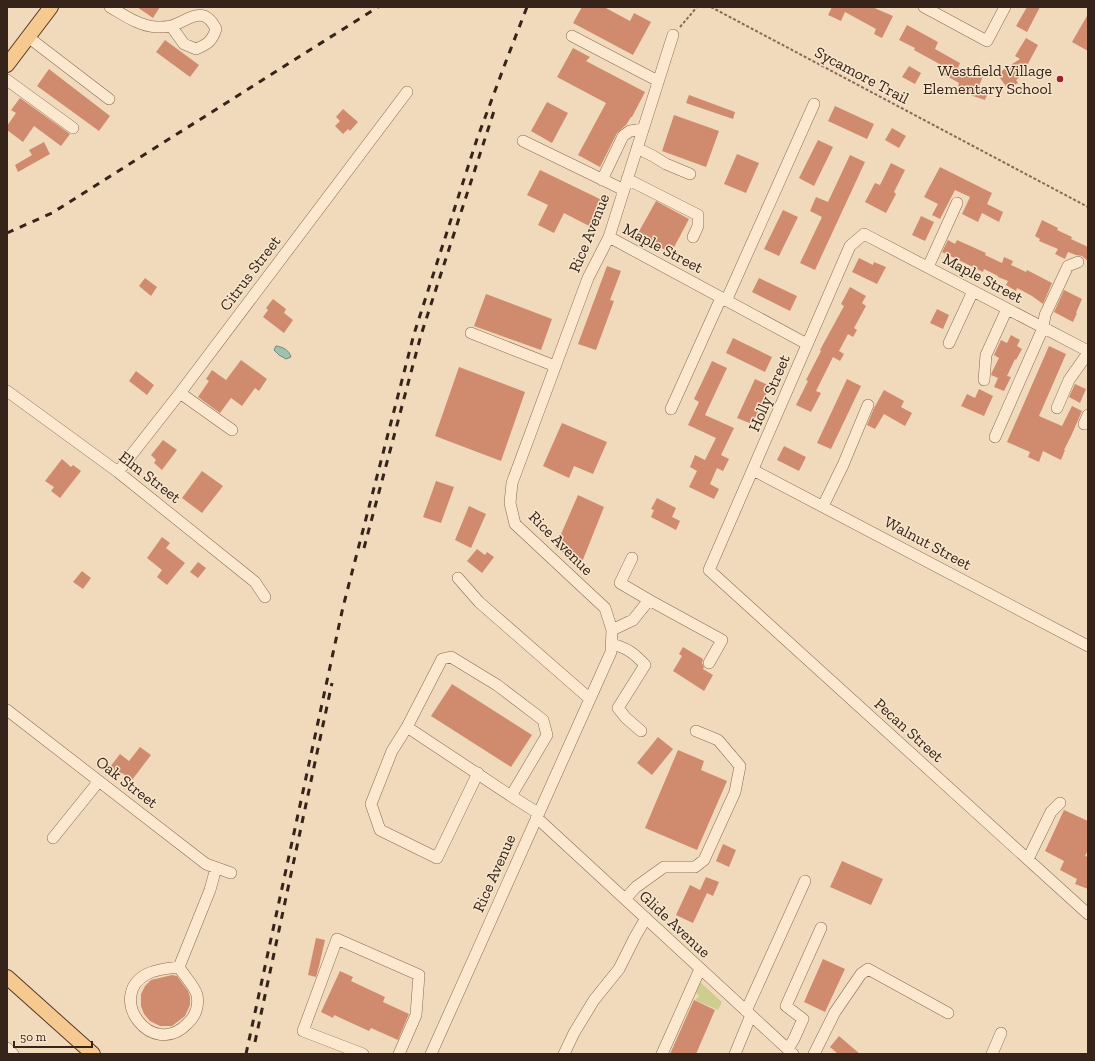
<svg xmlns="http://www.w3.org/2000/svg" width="1095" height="1061" viewBox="0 0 1095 1061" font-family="'Zilla Slab',serif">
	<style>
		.green { fill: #cecd8f }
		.water { fill: #a0c0b3; stroke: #678e7f }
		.building { fill: #d08b6f }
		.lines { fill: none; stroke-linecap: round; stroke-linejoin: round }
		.minor-casing { stroke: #886954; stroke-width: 12 }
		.major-casing { stroke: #55382a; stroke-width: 16 }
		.path { stroke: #886954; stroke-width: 2; stroke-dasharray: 3 2; stroke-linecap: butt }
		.minor { stroke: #fbe8cf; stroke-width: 11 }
		.major { stroke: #f6c990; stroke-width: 14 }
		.rail { stroke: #36241a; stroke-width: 3; stroke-dasharray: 7 7; stroke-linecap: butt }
		.poi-dot { fill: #9a2232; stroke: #f7e5cb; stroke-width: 1.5 }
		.labels { text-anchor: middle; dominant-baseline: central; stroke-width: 3; stroke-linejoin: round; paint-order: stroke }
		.poi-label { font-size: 16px; fill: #36241a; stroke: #f7e5cb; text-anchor: end }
		.street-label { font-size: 16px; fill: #36241a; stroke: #f7e5cb }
	</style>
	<rect width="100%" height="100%" fill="#f0dabb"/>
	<path class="green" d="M700,982L722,1002L718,1010L695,1000L699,996L692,989Z"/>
	<path class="water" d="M276,346C283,347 289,350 291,357L286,359L279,355L274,350Z"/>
	<path class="building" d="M137,7H160L153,18Z
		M582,7H604L630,21L634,13L651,22L633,55L573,23Z
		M832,7H872L893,16L882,38L874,34L876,29L845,12L841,21L828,15Z
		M1027,7H1040L1027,32L1016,26Z
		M1088,14V51L1072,42Z
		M907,25L938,42L935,49L960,63L958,68L983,76L979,86L989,90L985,100L964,93L966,88L958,86L959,83L940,72L943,66L914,50L915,48L899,40Z
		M1026,38L1038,45L1023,73L1024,75L1016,80L1018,83L1008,89L997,74L1020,59L1015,56Z
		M165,40L199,65L190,77L156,52Z
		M573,48L590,57L586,61L645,92L632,117H631L626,125L617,133L600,167L578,155L606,103L557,77Z
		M909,66L921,73L915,84L902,77Z
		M49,69L110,116L99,131L37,86Z
		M689,95L735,112L733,119L686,103Z
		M20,98L70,134L61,146L34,126L23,142L7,130V126L16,113L11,110Z
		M547,102L568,113L552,143L531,131Z
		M835,106L874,124L867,139L828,121Z
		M343,109L358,122L350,131L348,129L343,134L335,126L340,121L336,117Z
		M674,115L719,131L706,167L662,151Z
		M892,128L906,136L899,148L885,140Z
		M818,140L833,147L814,186L799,178Z
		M44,142L50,154L18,172L15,165L32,155L29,150Z
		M737,154L759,163L746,193L724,184Z
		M850,155L865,162L815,270L800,263L822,217L810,211L816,197L828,202Z
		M891,163L905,170L894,192L896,194L886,213L865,202L875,183L880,185Z
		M940,167L992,193L987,204L1003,212L999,222L982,213L978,222L962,214L970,197L955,190L940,219L932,215L938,204L924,197Z
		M540,170L604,201L591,227L564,213L554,233L538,225L548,205L527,195Z
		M656,201L689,219L671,253L637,235Z
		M783,210L798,217L779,256L764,249Z
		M921,216L934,222L925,241L912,235Z
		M1042,220L1058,228L1057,230L1072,237L1071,239L1088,247V261L1082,256L1076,255L1068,252L1065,259L1055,254L1058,249L1039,241L1040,239L1035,236Z
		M948,240L955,244L957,240L986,253L985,255L1002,263L1004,257L1013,261L1011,265L1026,272L1027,270L1052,283L1043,304L1032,296L1017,288L1016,291L1006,285L1008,281L998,277V276L984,269L983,272L942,252Z
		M859,258L873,265L874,262L886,267L877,284L852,272Z
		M607,266L621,271L610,300L614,301L596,350L578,344Z
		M145,278L157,287L151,296L139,286Z
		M759,278L797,296L790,311L752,292Z
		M850,287L866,296L862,303L866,306L854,328L857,330L853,337L848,334L839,351L844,354L840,361L833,357L816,391L821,393L811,412L796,405L808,381L806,380L821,351L820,350L844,306L841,304Z
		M1064,290L1082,299L1076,313H1077L1073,322L1054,312Z
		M486,294L552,319L541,350L474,326Z
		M273,299L286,309L284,313L293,320L284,333L263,317L268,310L266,308Z
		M937,309L949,315L943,329L930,323Z
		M1011,335L1020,340L1017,346L1022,349L1016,360L1015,359L1007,376L1011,377L1004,391L994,387L998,378L991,375L992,372L999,358L994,355L1001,340L1007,343Z
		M733,338L772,357L765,372L726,353Z
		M1049,346L1066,354L1039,416L1062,426L1072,406L1082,411L1072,434L1064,450H1065L1061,460L1043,451L1039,462L1028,457L1030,452L1007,442Z
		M241,360L267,379L259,391L255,388L242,406L231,398L220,413L198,397L209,381L206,379L212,370L226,380Z
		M712,361L727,368L705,415L734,428L721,455L729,459L723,471L717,468L710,484L719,489L714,499L689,487L697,471L690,467L695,455L705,460L716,438L688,425L699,402L694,399Z
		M459,367L525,392L501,461L435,436Z
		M136,371L154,385L147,395L129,381Z
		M755,379L770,386L752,424L737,418Z
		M847,379L861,386L831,449L817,443Z
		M1075,384L1086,389L1080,403L1069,397Z
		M979,389L993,396L984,416L961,406L967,394L975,398Z
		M884,390L904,401L901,407L912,413L905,426L884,414L875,429L867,425L874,408Z
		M562,423L607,442L593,474L574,466L569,478L543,466Z
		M163,440L177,450L162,470L154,463L156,460L151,455Z
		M784,446L806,457L799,471L777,460Z
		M62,459L71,467L73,465L81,471L60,498L51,491L54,487L45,481Z
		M202,471L223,486L202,513L182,498Z
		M436,481L454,487L441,523L423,517Z
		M578,495L604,507L582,562L555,548Z
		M657,498L676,508L672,517L680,521L676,530L651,517L654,510L651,509Z
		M469,506L486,514L471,548L455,540Z
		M162,537L170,543L166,548L185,563L167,585L157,577L162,570L147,558Z
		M477,549L485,555L487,552L494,557L482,573L467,561Z
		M198,562L206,568L198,578L190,572Z
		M82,571L91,578L83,589L73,582Z
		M683,647L703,659L702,663L704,667L703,669L713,675L704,691L673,671L682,656L679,654Z
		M452,684L532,735L511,767L431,716Z
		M658,737L673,749L652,775L637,763Z
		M140,747L151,755L132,780L122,773L121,775L110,767L120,754L129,761Z
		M678,750L704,761L701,770L727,781L697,850L645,828Z
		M1064,810L1088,821V850L1085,856L1088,857V889L1075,884L1077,879L1060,870L1064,861L1045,851Z
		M723,844L736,850L729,867L716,861Z
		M842,861L883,879L871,905L830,887Z
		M706,877L719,882L713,896L707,893L693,923L676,915L690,885L700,890Z
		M316,938L325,940L319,966L316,977L308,975Z
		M823,959L845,969L825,1012L804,1002Z
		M340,971L353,977L351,981L385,997L383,1002L409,1014L398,1040L371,1028L369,1031L334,1015L333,1018L321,1012Z
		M172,975L177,976L188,991L190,997V1005L185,1016L172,1026H160L150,1021L144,1014L141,1006V994L145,986L151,980Z
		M694,1000L715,1010L696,1054H670Z
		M839,1036L860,1054H838L830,1047Z"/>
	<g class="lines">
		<g class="minor-casing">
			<path id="minor" d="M110,7C124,15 139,26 156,27C160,27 167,27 171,26C188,21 203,3 216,29C212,41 208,44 196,49L184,44L171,26
				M924,7L987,41L1005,7
				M572,36L658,81
				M28,37L109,99
				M7,80L73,128
				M523,141L624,190
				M637,148L653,156L666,164L690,174
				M627,179L698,215V226L693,237
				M602,180L623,136L630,131L643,129
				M609,237L807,344
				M928,267L957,203
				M726,301L814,104
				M471,333L555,366
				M949,343L973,291
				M1088,351L864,234L850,246L709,570L1088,914
				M984,380L986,355L1007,309
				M7,391L118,472L255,582L265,597
				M180,393L232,430
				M1057,408L1069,380L1088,353
				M671,409L721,298
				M1084,424L1088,415
				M995,437L1043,328L1045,315L1068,266L1078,262
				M753,470L1088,646
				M118,472L180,393L407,92
				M823,506L843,465L868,405
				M458,578L479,602L590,699
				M649,600L722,640L709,663
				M612,630L633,620L649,600L620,583L632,558
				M612,644C627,648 634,653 645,665L618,708L626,718L641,731
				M7,710L206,864L231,873
				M407,727L392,751L371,804L380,830L437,858L478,773
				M511,796L407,727L442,659L451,657L497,685L543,720L547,735L511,796L538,813
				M536,817L793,1054
				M53,838L99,781
				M1028,859L1051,812L1060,803
				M625,899L636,887L664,867H695L704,860L735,792L740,766L718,740L696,731
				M179,967C169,968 157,969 147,974C105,996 152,1061 188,1023C196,1016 199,1005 197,995C194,985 184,976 179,967L210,890L216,868
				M746,1011L805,881
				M7,1048L13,1054
				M788,1049L794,1039L803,1019L786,1006L821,928
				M363,1054L303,1031L337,939L419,975L416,1015L399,1054
				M431,1054L611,652L612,630L605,608L515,524L510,503L512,483L588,278L609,237L673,35
				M564,1054L574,1033L594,1000L619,969L635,937L646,918
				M662,1054L700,969
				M735,1054L751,1015
				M814,1054L835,1012L861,974L868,969L948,1013
				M992,1054L1001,1033"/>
		</g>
		<g class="major-casing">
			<path id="major" d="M7,65L51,7
				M7,977L93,1054"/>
		</g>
		<path class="path" d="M711,7L1088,207
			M680,27L697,7"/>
		<use href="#minor" class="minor"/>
		<use href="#major" class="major"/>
		<path class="rail" d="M7,233L52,213L378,7
			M364,548L421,335L494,111
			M255,1042L332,683
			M246,1054L343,607L414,334L477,139L508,56L527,7"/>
	</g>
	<circle class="poi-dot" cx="1060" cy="79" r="4"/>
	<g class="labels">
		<g class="poi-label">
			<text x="1052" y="70">Westfield Village<tspan x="1052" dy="18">Elementary School</tspan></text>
		</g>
		<g class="street-label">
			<text transform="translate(862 75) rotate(28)">Sycamore Trail</text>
			<text transform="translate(589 233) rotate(-68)">Rice Avenue</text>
			<text transform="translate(663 248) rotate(28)">Maple Street</text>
			<text transform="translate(250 273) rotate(-53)">Citrus Street</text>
			<text transform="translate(983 278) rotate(28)">Maple Street</text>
			<text transform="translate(769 393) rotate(-67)">Holly Street</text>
			<text transform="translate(150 477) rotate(38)">Elm Street</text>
			<text transform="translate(561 543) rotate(45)">Rice Avenue</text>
			<text transform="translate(928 543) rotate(28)">Walnut Street</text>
			<text transform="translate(909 730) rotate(42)">Pecan Street</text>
			<text transform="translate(127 782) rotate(38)">Oak Street</text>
			<text transform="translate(494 873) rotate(-66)">Rice Avenue</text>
			<text transform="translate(675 924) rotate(43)">Glide Avenue</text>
		</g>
	</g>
	<rect width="1095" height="1061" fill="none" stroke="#36241a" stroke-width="16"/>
	<path d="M14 1041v6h78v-6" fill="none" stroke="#36241a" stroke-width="2"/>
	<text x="20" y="1041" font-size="12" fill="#36241a" stroke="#f7e5cb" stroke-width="3" paint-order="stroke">50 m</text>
</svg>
